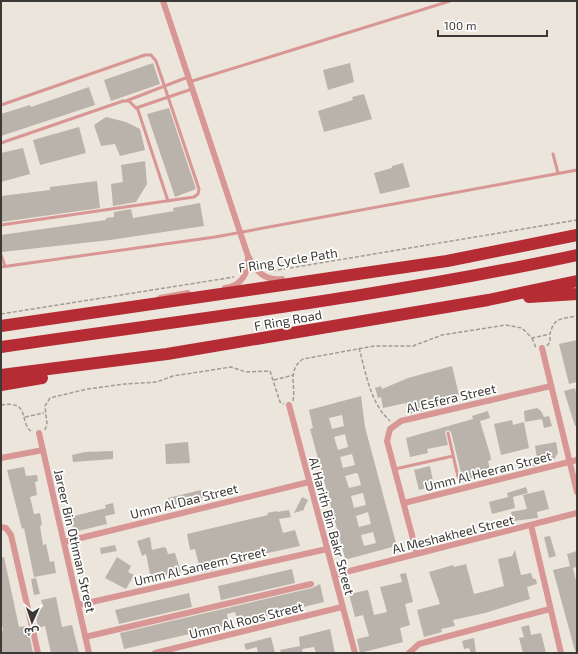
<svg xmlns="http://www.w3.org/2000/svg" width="578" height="654" viewBox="0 0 578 654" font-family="'Exo 2','Noto Sans Arabic',sans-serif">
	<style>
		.building { fill: #bab3ab; fill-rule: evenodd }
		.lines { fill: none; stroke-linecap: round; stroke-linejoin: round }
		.path { stroke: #a19d95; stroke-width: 1.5; stroke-dasharray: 4 2; stroke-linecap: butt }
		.lane { stroke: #d89794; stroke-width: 3 }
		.street { stroke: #d89794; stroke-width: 6 }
		.highway { stroke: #b62c34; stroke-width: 12 }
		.labels { text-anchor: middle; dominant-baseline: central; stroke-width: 3.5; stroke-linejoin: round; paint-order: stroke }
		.street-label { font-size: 13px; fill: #3c3a36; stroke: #fff }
	</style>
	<rect width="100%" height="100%" fill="#ebe5db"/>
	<path class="building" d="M153,63L160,84L111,101L104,80Z
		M350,63L354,82L328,90L323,70Z
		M89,87L95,105L1,136V114L30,105L31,107Z
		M364,94L372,119L324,132L318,111L353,100L352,97Z
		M169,108L196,189L175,197L147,114Z
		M106,117L126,122L140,129L145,150L120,156L115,144L101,146L94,125Z
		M79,127L86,153L40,165L33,140Z
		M23,148L30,174L1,182V153Z
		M145,161L147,184L136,202L113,206L111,184L123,182L121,165Z
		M403,163L410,187L380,194L374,173L392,168V166Z
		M97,181L100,208L1,222V196L50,190V187Z
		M200,203L204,226L110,240L2,252L1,235L106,220V218L114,217V212L131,209L133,218L174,211L173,208Z
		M577,340V382L569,384L559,344Z
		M452,366L459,395L422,403L423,411L419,412L408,414L406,403L383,408L381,397L378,398L375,388L381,386L382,389L408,378Z
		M575,388L577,397V426H575L564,391Z
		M361,396L365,427L396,543V546L348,559L345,558L310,429L313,428L309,410ZM342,415L344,426L332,429L329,418ZM345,434L348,447L338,450L334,437ZM352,454L355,465L343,468L340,457ZM356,473L358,474L361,485L349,488L345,476ZM363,493L366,505L354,508L351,496ZM368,512L371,524L359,527L356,516ZM373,532L376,543L364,546L361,535Z
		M537,408L541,411L544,417L549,416L552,426L544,428L542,419L525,422L524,411Z
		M488,411L490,418L480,421L490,454L491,460L488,461L491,475L463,481L451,432L448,430L445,432L448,445L427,449L428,453L410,457L406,438L473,419L472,416Z
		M512,420L513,425L524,422L529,448L501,455L494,424Z
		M188,442L190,463L166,464L165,444Z
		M556,442L558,453L553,461L518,470L516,464L537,459L535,446Z
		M113,451V459L73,462L72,455L85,452Z
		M430,466L434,486L419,490L414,470Z
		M24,467L26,476L37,475L38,481L35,482L37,495L30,497L34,514L40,513L42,525L40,526L43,545L46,544L50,562L54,561L56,573L34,577L24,528L22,529L7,470Z
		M526,487L528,493L513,497L515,508L492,514L489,502L508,497L507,493Z
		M201,490L203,498L170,506L168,498Z
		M544,490L549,509L537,512L538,518L513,521L511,512L527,509L523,495Z
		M302,497L308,500L304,508V510L294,513Z
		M113,503L115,514L105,516L107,524L74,532L70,517L106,508L105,505Z
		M289,510L291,517L279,519L283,533L295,530L300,546L249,557L248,552L215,560L217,569L201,573L195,549L190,550L187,534L268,515L267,513L277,511V512Z
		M550,536L556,556L549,558L544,537Z
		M150,537L152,550L164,547L166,548L168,554L175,553L181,572L151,579L146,554L142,556L137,541Z
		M115,545L117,551L101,554L100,548Z
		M515,550L521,575L531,573L533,579H536L537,584L527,587L530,599L485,613L453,620L455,626L441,629L442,632L424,637L417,610L440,604L429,572L453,565L454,567L466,564L474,594L486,591L504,586L498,559L512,556Z
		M577,551V567L573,568L577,585V651H575L553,570L570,566L567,554Z
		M4,557L19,627L25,626L26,634L29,633L33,653H1V631H3L1,620V558Z
		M117,557L131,566L128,572L134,575L126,589L105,578Z
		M292,569L295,583L221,600L218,586Z
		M406,573L413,602L405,604L410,625L400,628L403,642L360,653L357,639L369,636L363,615L355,617L349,594L368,590L374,615L387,612L380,587L402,582L400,574Z
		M36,578L40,594L34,595L31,579Z
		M320,584L324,602L238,623L235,612L227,614L229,625L124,649L120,633L312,588Z
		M189,593L192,607L119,624L115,610Z
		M56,597L62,627L72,625L79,653H51L45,626L38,628L35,610L43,607L41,600Z
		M529,625L531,635L541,633L546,653H523L519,638L524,637L521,627Z
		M330,629L335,653H316L314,647L302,649L303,653H281L280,650L300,646L299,637Z
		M271,637L275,653H258L257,647L246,650L244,644Z
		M474,638L476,653H471L469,648L464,649L462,641Z"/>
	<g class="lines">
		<path class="path" d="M272,271L577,220
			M1,314L234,277
			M532,338L536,348
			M547,346L550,342V335
			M359,348C366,373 370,403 390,421
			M274,380L293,375
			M293,401C296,385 287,370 303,359L374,346H413L442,335L506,325L522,328L532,338L550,334C554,317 561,319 577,316
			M1,405C32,400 18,423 32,432
			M25,417L44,413
			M45,430L47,424L45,406L50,398L87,389L125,384L157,382L173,376L231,367L246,372L270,371L280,402L284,404"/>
		<path class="lane" d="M189,82L450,1
			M126,101L188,77
			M1,105L145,55H151L156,61L199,189L198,194L194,197L1,225
			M136,108L192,89
			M1,143L123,101H129L138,110L168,201
			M553,154L558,173
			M1,255L5,266
			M1,267L215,237L577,170
			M448,433L458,477
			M395,469L453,456"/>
		<path class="street" d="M163,1L248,256C256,271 264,281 282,279
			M225,288C242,286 248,273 248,258
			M160,298L188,293
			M542,348L577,492
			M289,405L355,653
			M39,433L89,653
			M1,458L43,450
			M404,503L577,460
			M531,525L561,653
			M1,527L6,528L11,535L38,653
			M64,542L309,482
			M417,554L387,441L390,429L401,421L551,386
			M334,575L577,513
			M78,605L327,549
			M85,637L311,584
			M155,653L342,607
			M409,653L419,644L550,609"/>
		<path class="highway" d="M529,297L577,294
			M1,326L447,261L577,235
			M1,347C193,319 387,296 577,255
			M1,375L167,354L488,300L577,281
			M1,385L42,378"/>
	</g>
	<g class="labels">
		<g class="street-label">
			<text transform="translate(288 260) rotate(-9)">F Ring Cycle Path</text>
			<text transform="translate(288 320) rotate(-10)">F Ring Road</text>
			<text transform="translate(451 398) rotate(-13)">Al Esfera Street</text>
			<text transform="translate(488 471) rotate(-14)">Umm Al Heeran Street</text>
			<text transform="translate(184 501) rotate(-14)">Umm Al Daa Street</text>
			<text transform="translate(332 526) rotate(75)">Al Harith Bin Bakr Street</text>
			<text transform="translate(453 534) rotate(-14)">Al Meshakheel Street</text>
			<text transform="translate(75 541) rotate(77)">Jareer Bin Othman Street</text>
			<text transform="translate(200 566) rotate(-13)">Umm Al Saneem Street</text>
			<text transform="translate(246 620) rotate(-14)">Umm Al Roos Street</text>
		</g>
	</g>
	<rect width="578" height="654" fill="none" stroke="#3c3a36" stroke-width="4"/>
	<g transform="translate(32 622) rotate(183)" stroke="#ffffff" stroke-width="3" paint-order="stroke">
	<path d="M0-3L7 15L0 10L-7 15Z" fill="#3c3a36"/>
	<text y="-6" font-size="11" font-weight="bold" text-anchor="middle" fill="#3c3a36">ش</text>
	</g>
	<path d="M438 30v6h109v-6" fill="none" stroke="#3c3a36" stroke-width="2"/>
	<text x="444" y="30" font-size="12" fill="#3c3a36" stroke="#ffffff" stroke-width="3" paint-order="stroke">100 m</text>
</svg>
